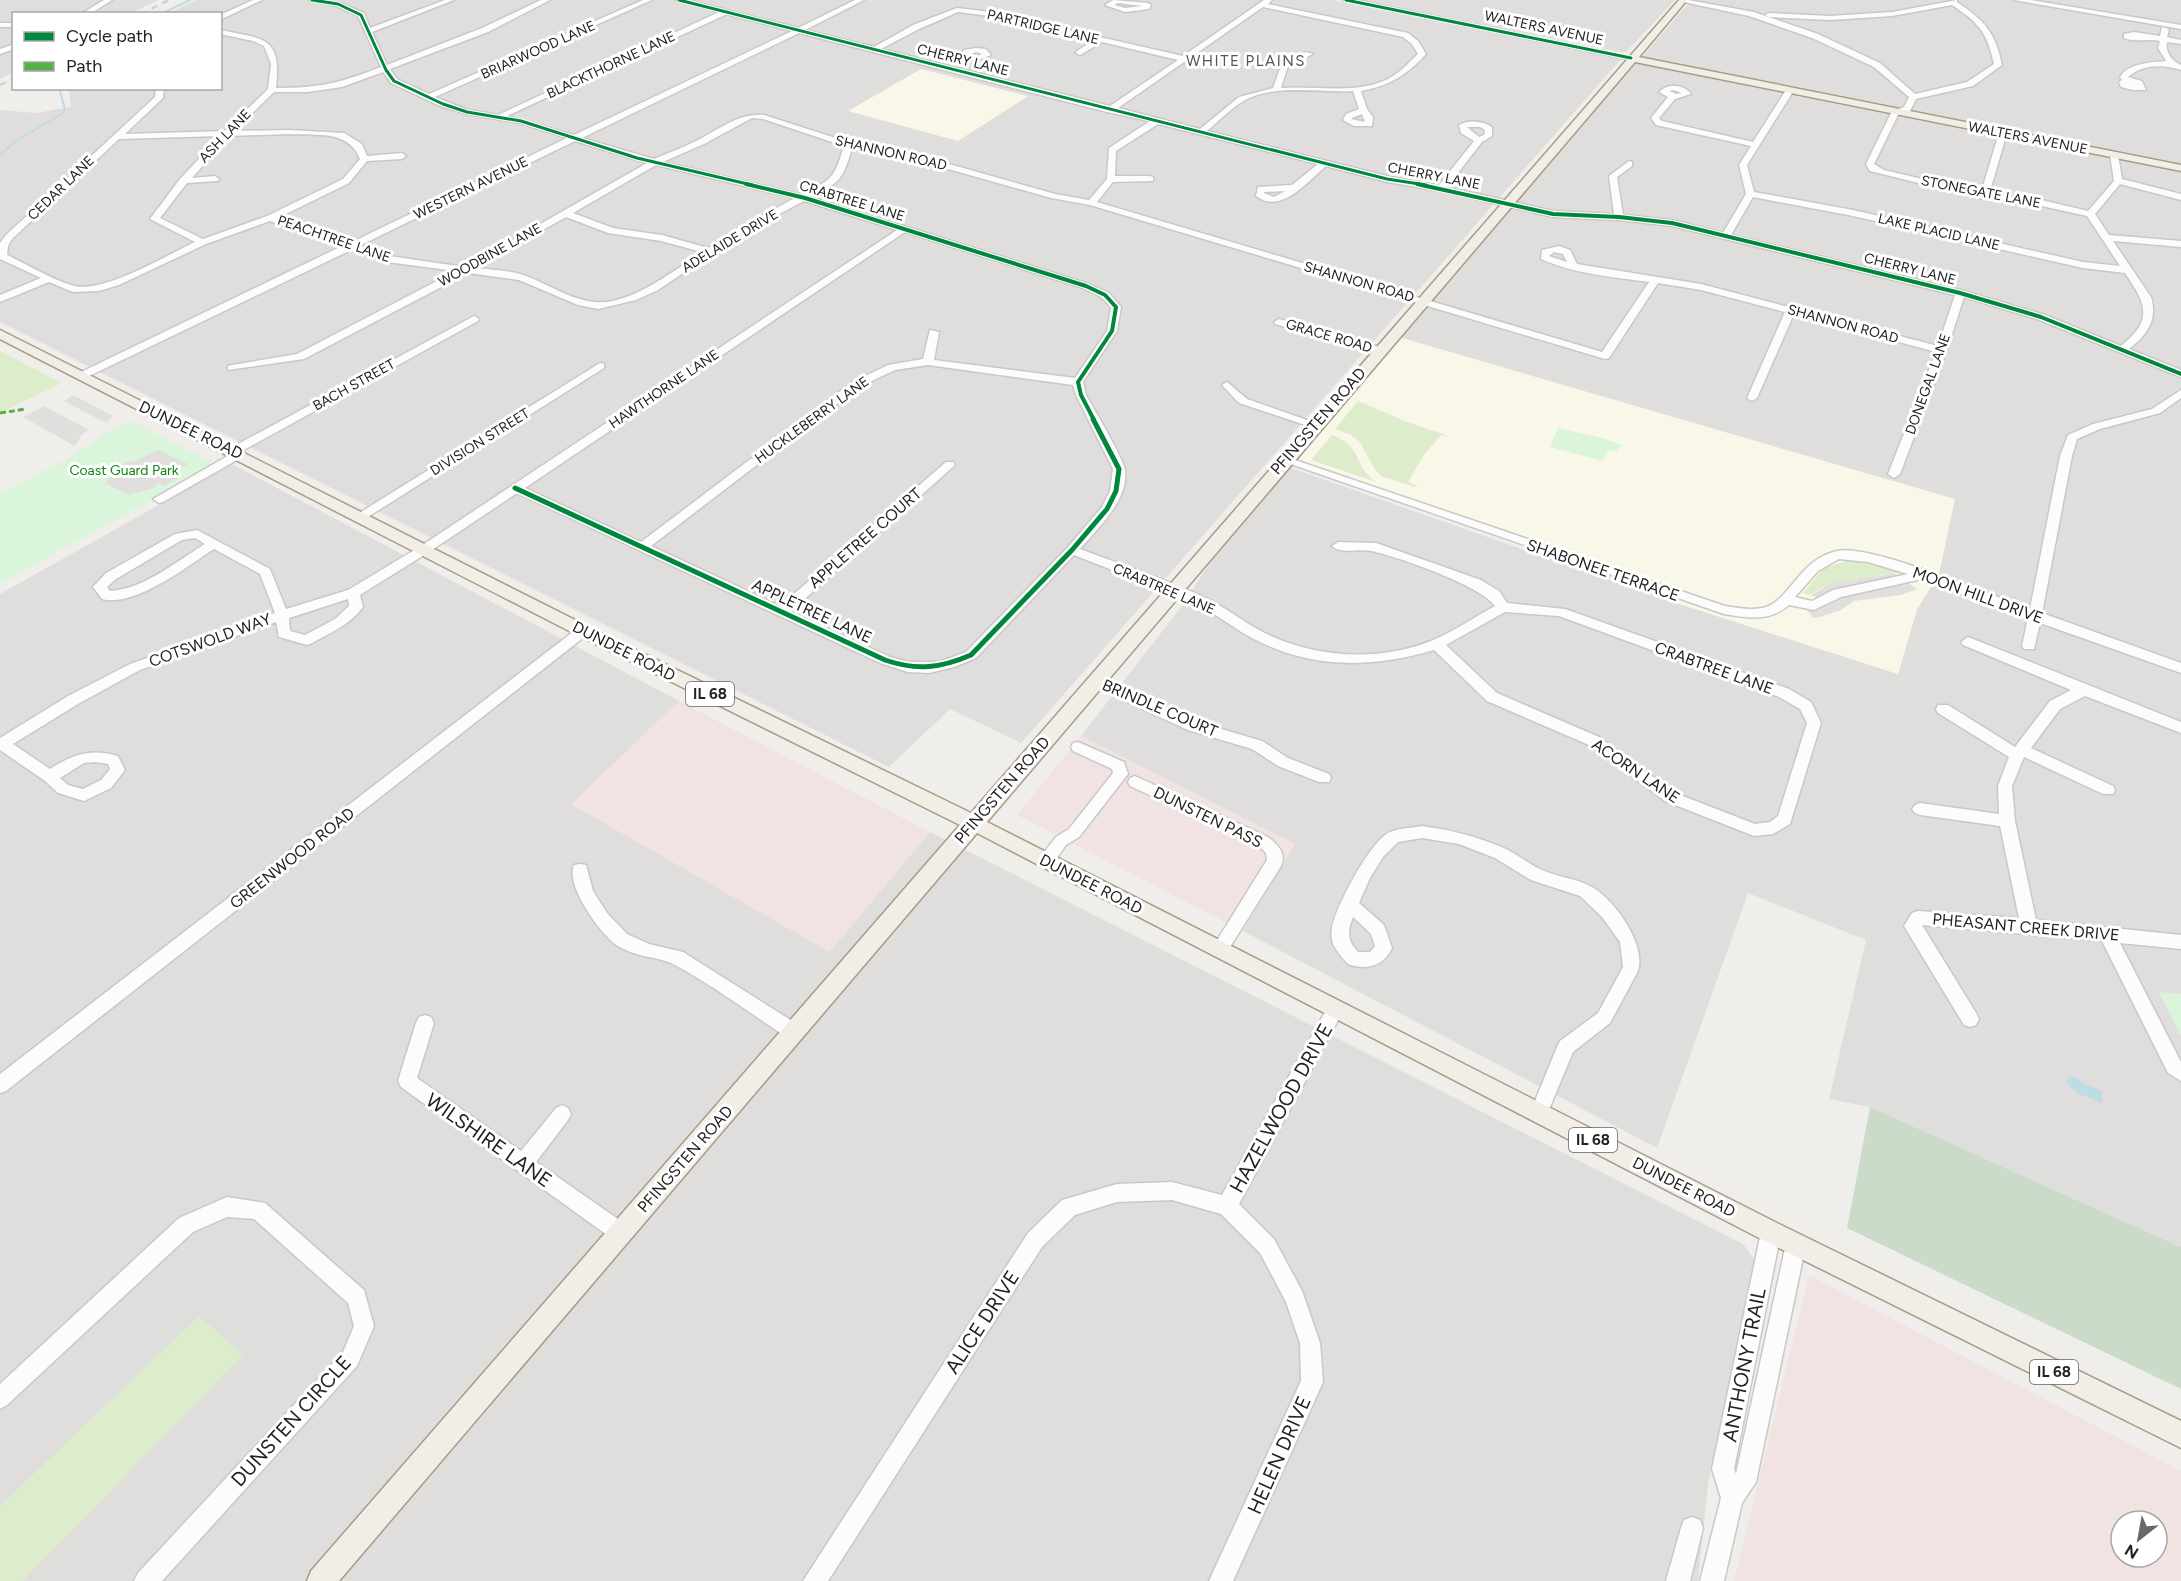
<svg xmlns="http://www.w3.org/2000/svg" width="2181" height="1581" viewBox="0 0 2181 1581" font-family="Figtree,sans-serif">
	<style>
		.residential { fill: #dfdedc }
		.commercial { fill: #f1e3e1; fill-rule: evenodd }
		.education { fill: #f8f7e8 }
		.grass { fill: #ddeccb }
		.cemetery { fill: #cadbca }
		.park { fill: #daf5da }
		.parking { fill: #e0dfde }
		.water { fill: #bfdbe3 }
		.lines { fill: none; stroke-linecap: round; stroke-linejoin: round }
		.stream { stroke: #bfdbe3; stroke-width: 2 }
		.minor-casing { stroke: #c9c8c7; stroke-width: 3 }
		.major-casing { stroke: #a79c86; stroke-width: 3 }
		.minor { fill: #fdfcfc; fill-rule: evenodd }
		.major { fill: #f3ede7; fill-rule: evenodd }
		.rail { stroke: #ccc; stroke-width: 2; stroke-dasharray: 6 6; stroke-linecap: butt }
		.quiet { stroke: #55b145; stroke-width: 3; stroke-dasharray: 6 3; stroke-linecap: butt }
		.cycleway-far2-casing { stroke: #fff; stroke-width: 5 }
		.cycleway-far1-casing { stroke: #fff; stroke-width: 6 }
		.cycleway-casing { stroke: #fff; stroke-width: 8 }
		.cycleway-far2 { stroke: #00873e; stroke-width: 3 }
		.cycleway-far1 { stroke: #00873e; stroke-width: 4 }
		.cycleway { stroke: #00873e; stroke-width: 5 }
		.labels { text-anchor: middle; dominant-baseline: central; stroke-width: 6; stroke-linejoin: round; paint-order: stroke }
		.far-street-label { font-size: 14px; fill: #222; stroke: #fff }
		.far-park-label { font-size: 14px; fill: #0c8416; stroke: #fff }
		.far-neighbourhood-label { font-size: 15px; letter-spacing: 1.5px; fill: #555; stroke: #fff }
		.shield { fill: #fff; stroke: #646464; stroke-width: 1.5 }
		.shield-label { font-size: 15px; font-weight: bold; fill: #222 }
		.street-label { font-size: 16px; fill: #222; stroke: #fff }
		.near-street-label { font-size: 20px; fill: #222; stroke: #fff }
	</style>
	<rect width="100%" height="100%" fill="#f0eeeb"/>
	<path class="residential" d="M0,0H158L131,13L14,14L13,72L0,79Z
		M196,0H1332L1621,59L1021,743L950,709L889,767L0,322V110L36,113L71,107L69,89L220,88V14L169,13Z
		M1358,0H1675L1626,52H1621Z
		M1691,0H2181V166L1648,60L1644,55Z
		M1633,61L2181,171V1247L1870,1107L1829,1099L1866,940L1748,893L1657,1148L1243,931L1295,844L1081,736L1182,606L1215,555L1288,467L1664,599L1898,674L1917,609L1939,574L1954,499L1399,338Z
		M232,464L679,701L572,804L831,950L930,832L1743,1244L1757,1263L1748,1292L1708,1484L1698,1581H0V594Z"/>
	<path class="commercial" d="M679,701L930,832L829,952L571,804Z
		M1081,736L1295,844L1243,931L1017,815Z
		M1809,1275L2181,1471V1581H1734ZM2121,1521H2157V1557H2121Z"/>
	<path class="education" d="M921,69L1028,96L958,141L848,111Z
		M1392,335L1955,499L1939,574L1917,609L1898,674L1664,599L1666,593L1285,460Z"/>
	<path class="grass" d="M0,351L62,383L0,413Z
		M1358,401L1407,422L1449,436L1441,435L1423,456L1408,482L1417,485L1415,487L1381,476L1375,470L1360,442L1351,435L1335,429Z
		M1332,435C1363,446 1353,466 1376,482L1311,460Z
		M1850,560L1892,569L1901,575L1892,572C1864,582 1834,577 1810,595L1803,593L1824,568Z
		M199,1316L243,1355L23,1581H0V1506Z"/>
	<path class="cemetery" d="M1870,1107L2181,1247V1389L1847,1228Z"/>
	<path class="park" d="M132,421L216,464L0,584V493L71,457L102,436Z
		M1558,428L1602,438L1622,445L1617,452L1609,450L1603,461L1550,447Z
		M2159,992L2181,994V1036Z"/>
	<path class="parking" d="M73,395L113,416L106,423L64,401Z
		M44,406L89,430L82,434L75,446L23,417Z
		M158,450L188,464L178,470L183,475L165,486L159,483L154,488L128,495L105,483L113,475L108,471L128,461L133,462Z
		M1892,572L1917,589L1901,595L1854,601L1841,610L1820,617L1813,618L1807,610L1810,601H1817L1821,599L1811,595L1832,583L1880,576Z
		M2129,900L2140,901L2142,905L2181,909V929L2143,926Z
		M1947,995L1969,1004L1971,995L1998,1011L2009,1026V1041L2006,1046L1992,1052L1985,1040L1972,1038V1048L1956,1039L1943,1026L1938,1011L1939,1005H1951Z"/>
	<path class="water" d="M2074,1076L2083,1083L2102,1091V1103L2079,1094L2065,1082Z"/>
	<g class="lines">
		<path class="stream" d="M161,14L190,0
			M0,155L17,140L62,114L65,109L59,88"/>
		<g class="minor-casing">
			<path id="minor" d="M104,0H112L90,14H81Z
				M253,0H262L220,20V15Z
				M309,0L340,3L364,13L370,28L445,0H454L372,32L387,65L482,28L541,0H550L488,32L390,69L397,79L429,94L643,0H652L435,97L468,110L498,115L719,12L676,0H687L798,28L855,0H864L805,30L874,47L913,25L957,8L990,12L1183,56L1264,0H1272L1268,4L1408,33L1418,41L1426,54C1407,75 1389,86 1361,91L1367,109L1373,117L1372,126H1354L1343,120L1346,114L1359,109L1353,91C1320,93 1278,84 1247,99C1232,107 1220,120 1207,131L1387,176L1439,185L1474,141L1461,133L1459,125C1469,119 1483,121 1492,127V136L1482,142L1447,187L1553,211L1614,214L1609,176L1629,161L1632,162V166L1617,177L1623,215L1672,220L1723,233L1746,194L1739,165L1751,146L1656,125L1651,118L1668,97L1659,92C1668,83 1683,84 1691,94L1675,99L1659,118L1662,121L1753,142L1786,90L1790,88L1794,90L1747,165L1754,192L1853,210L2083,262L2120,266L2087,216L2037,205L1984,199L1870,171L1866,164L1892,111L1904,107L1909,97L1874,67L1812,38L1749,16L1679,1L1688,0L1754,12L1818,34L1880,63L1915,94L1967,82L1994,64C1987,32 1979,23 1952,5L1892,16L1830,20L1769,17L1765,15L1769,13L1830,16L1892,12L1957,0V2C1985,21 1995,32 2002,65L1973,86L1916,99L1910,111L1899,113L1874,164L1884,170L1981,193L1999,133L2003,131L2007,133L1989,194L2037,199L2088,211L2114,181L2110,155L2114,152L2118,155L2122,179L2181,194V200L2120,184L2095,214L2109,235L2181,241V247L2113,241L2151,297C2158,320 2147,335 2129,349L2181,370V377L2037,319L1964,297L1947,350L1900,474L1894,478L1888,474L1936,352L1794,314L1757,398L1752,401L1747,398L1785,312L1701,290L1658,283L1609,358L1605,359L1090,205L1051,198L920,161L852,148C843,180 840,182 811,197L1089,284L1109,293L1121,307L1117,331L1083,382L1086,395C1094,409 1123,458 1125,470C1129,500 1098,528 1080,549C1122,565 1172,581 1212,601C1229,610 1245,623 1263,632C1314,658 1378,662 1431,641C1453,632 1475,617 1495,606C1482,586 1398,557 1372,551C1360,548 1341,555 1332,546L1338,542L1376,543L1481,580L1499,591L1507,603L1565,609L1789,689L1811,702L1821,723L1790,824L1773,834L1754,836L1665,801L1589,745L1487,701L1434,650C1372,668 1312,670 1252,638C1235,629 1219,616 1202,607C1161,587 1116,572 1074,555L976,658L954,667L929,673L908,672L880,663L517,493L429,552L360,595L363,607C350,625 330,633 312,643L307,645L279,637L276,622L140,670L78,704L13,744L50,769C73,754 91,748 118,756L125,770L111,788L84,801L58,793L45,781L0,750V738L68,696L130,664L275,613L260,574L214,549C188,566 134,608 102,599L93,587L106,573L175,534L197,530L270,569L286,609L348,590L421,546L897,230L804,201L741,234L658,290L636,300L598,309L578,305L519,280L468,273L304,359L228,370V366L232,365L297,354L456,271L387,262L351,250L85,378H77V374L342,246L270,221L206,244L119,285L99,291L73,292L49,282L0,302V295L41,278L0,259V243L6,235L155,97L156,88H164L163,98L125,134L225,131L268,89L271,64L264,46L253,41L220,34V30C264,39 282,36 276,88C320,88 340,83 381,67L358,16L336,6ZM1263,7L1403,37L1412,44L1418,54C1410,61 1403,70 1393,76C1362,96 1316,85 1281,88L1288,66L1313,54L1306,52L1282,63L1273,88L1239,97L1200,129L1118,108ZM958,12L990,16L1094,40L1077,51L1076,53L1080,55L1102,42L1178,60L1110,106L881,49L919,29ZM727,14L792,31L574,135L507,116ZM799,33L1107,112L1150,121L1109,148L1107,179L1089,200L1055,194L921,156L851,143L764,115C738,113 720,129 698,140C684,147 668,153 654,159L582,138ZM383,72L391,83L440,106L467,114L520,123L567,138L350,243L278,218L349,183L367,161L402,159L406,156L402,153L367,156L362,144L344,133L289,130L234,131L274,92H308L342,87ZM1674,90L1681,93H1682L1677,94L1669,91ZM1362,114L1365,122L1351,119L1352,118ZM752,118L763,119L844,146C834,179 832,179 802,195L663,162L704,144ZM1158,124L1318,164L1292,185L1258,187L1256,196C1281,215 1307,182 1326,166L1387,182L1441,191L1553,217L1619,220L1672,226L1955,295L1938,346L1701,284L1577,264L1570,250L1559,246L1542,250L1541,259C1574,274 1613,277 1649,282L1602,352L1097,202L1113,182L1153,181V177L1150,176H1115L1116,151ZM1467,127H1480L1485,130L1484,135L1479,137ZM289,134C317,136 348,129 360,159L343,179L267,216L203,239L160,218L187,183L218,181L219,179L215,176L192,178L229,136ZM220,136L180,179L150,219L195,242C167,255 104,293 75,286C56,282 25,263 7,255L8,246L12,239L119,139ZM575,141L647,163L465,267L389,256L359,246ZM656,165L795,198L735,230L708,248L662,235L613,228L573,213ZM1285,191L1274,197L1264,193V192ZM1753,197L1853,216L2083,268L2125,273C2146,304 2154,319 2121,346L2045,315L1964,291L1731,235ZM566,217L608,233L661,241L702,252C675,270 629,306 595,302C571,300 548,284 526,276C511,270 492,270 476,268ZM905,232L1083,288L1101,297L1111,307L1107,331L1075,378L934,360L939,332L930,330L923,359L888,365L851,383L641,542L525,488ZM1554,252L1563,254L1567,262L1549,256ZM928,365L1073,385L1076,395L1113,469L1110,491L1102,507L1068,547L966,652L939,662H908L890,657L791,611L954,466V462H946L780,606L651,546L859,387L895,370ZM195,538L205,544C177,561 144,589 110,591L107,587L116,579L182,540ZM348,599L349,606L335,619L305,635L290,631L289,618ZM1505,612L1559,616L1779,697L1800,709L1807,723L1778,816L1770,822L1755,824L1675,793L1599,737L1497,693L1446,645ZM94,762L108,764L110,769L101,780L83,789L68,785L60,778L84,763Z
				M1113,0L1148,3L1151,5L1149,9L1125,12L1105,5ZM1118,3L1142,6L1125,8L1114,5Z
				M1343,0H1356L1635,58L1631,60Z
				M2014,0H2030L2181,25V29Z
				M0,23H14V27H0Z
				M2162,27L2169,29L2167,37L2181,40V44L2167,42C2165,52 2172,61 2181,65V70C2164,64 2142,64 2128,77L2142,81L2146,90H2133L2121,87L2119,82L2122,80L2120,77C2128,63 2152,62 2166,61L2158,48L2160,41C2147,38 2137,43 2124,38V34L2134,32L2160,36Z
				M14,44V49L0,54V49Z
				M976,48L986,49L991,55L976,61L961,56L964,50ZM976,52L982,54L976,57L969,55Z
				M474,316L479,319L478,321L242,451L246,454L244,456L163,502L159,503L153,499L231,454L227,451L229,449Z
				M1279,319L1383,348L1384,350L1379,353L1275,324L1274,322Z
				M600,363L604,364V368L363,520L359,521L353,517Z
				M1227,382L1247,399L1321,425L1319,427H1311L1239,403L1222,385Z
				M2181,390V398L2160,413L2100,429L2077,439L2072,456L2042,613L2181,663V673L2040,623L2034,649H2024L2022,646L2028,618L1922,579L1841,597L1814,610L1789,605C1770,622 1747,618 1724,614L1279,460L1281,458H1289L1725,606C1739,608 1753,611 1766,607C1791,598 1800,559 1837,551C1869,543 1993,596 2030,609L2060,456L2068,435L2093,424L2152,409ZM1839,559L1868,562L1908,574L1833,590L1812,601L1795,597L1818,571Z
				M583,626L590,631L588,634L6,1091L0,1093V1074L578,628Z
				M1968,637L2181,722V733L2085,696L2060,709L2031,748L2113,786L2115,790L2113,794H2103L2024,757L2012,786L2015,821L2036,920L2181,935V949L2120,943L2181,1062V1081L2168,1073L2102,941L1922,925L1976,1013L1979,1019L1976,1025L1970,1027L1964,1025L1904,926L1912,913L1918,911L2019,918L2000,826L1920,815L1915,813L1912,809L1915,805L1920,803L1999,814L1998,786L2009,757L1938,713L1936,709L1938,705H1948L2015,747L2050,701L2071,690L1963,645L1961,642Z
				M1095,676L1198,722L1262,741L1288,758L1329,774L1331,778L1329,782H1319L1278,766L1252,749L1188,730L1090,685L1088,681L1090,677Z
				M1078,742L1124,762L1128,774L1079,837L1066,845L1052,865L1046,866L1040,865L1038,860L1056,837L1069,829L1113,773L1112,769L1073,751L1071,747L1073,743Z
				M1135,776L1268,837C1277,844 1287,853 1281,866L1225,955L1219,957L1213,955L1211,950L1267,860L1266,853L1258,845L1130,786L1128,782L1130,778Z
				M1422,826C1451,830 1479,837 1506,849C1518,855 1529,864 1542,870C1557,877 1575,878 1590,886C1613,897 1649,947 1637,973L1610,1023L1573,1052L1545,1119L1539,1122L1533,1119L1530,1113L1557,1047L1560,1041L1598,1013L1623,967L1620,942L1602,917L1580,896L1531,880L1495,858L1459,844L1422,838L1398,842L1383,857L1370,878L1359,903L1384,925L1392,948C1384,966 1366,971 1348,964C1338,953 1329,944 1332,928C1335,908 1370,841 1390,832C1399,828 1412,828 1422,826ZM1353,917L1371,934L1375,946L1370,952H1358C1347,940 1347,932 1353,917Z
				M580,864L586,865L593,891L607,913L627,934L649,944L683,952L800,1026L803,1032L800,1038L794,1040L788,1038C751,1014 714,986 675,965C659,956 634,958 615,944C599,932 565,885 574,865Z
				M1335,1002L1341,1005L1344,1010L1341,1015L1239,1204L1274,1239L1302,1291L1320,1343L1323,1382L1233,1581H1209L1301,1381L1300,1343L1286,1302L1260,1253L1221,1214L1172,1200L1117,1202L1075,1215L1042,1247L828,1581H803L1028,1233L1062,1200L1117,1184L1172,1182L1222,1195L1329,1005Z
				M425,1015L431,1017L434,1023L417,1078L521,1151L556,1108L562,1105L568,1108L571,1114L568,1120L536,1162L628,1226L631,1233L628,1240L621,1243L614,1240L401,1087L398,1081L416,1023L419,1017Z
				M227,1197L265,1203L364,1290L374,1326L357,1366L162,1581H134L138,1573L343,1352L354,1326L348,1303L254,1219L227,1217L193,1232L7,1405L0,1409V1384L179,1218Z
				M1771,1222L1778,1225L1781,1232L1734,1469L1736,1474L1786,1244L1789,1237L1796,1234L1803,1237L1806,1244L1756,1482L1742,1503L1724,1581H1700L1721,1498L1712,1469L1761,1232L1764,1225Z
				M1692,1517L1700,1520L1703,1528L1690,1581H1666L1681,1528L1684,1520Z"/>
		</g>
		<g class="major-casing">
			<path id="major" d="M1679,0H1687L1639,57L2181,165V171L1635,62L987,822L1779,1224L2181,1421V1448L1763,1240L977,833L339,1581H307L311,1571L960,825L577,635L0,339V330L589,627L971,813Z"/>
		</g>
		<use href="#minor" class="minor"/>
		<use href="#major" class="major"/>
		<path class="rail" d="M141,14L169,0
			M0,85L14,78"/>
		<path class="quiet" d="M0,413L26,409"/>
		<g class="cycleway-far2-casing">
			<path id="cycleway-far2" d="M312,0L338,4L361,15L386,70L394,81L443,104L467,112L521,121L637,158L752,185
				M679,0L1387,179L1426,185
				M1346,0L1631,58"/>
		</g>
		<g class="cycleway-far1-casing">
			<path id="cycleway-far1" d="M746,184L805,198L1086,286L1105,295L1116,307L1112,331L1078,382L1081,395L1094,420
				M1417,184L1553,214L1619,217L1672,223L1960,293L2041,317L2181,374"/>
		</g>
		<g class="cycleway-casing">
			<path id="cycleway" d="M515,488L885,660C917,671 941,668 971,655L1072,550L1107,509L1116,491L1119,469L1093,419"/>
		</g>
		<use href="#cycleway-far2" class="cycleway-far2"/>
		<use href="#cycleway-far1" class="cycleway-far1"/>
		<use href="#cycleway" class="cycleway"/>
	</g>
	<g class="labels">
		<g class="far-street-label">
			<text transform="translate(1043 27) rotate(13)">PARTRIDGE LANE</text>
			<text transform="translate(1544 28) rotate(12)">WALTERS AVENUE</text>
			<text transform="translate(538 50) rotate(-24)">BRIARWOOD LANE</text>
			<text transform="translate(963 60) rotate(14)">CHERRY LANE</text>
			<text transform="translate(611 65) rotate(-25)">BLACKTHORNE LANE</text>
			<text transform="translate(225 136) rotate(-46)">ASH LANE</text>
			<text transform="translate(2028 138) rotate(11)">WALTERS AVENUE</text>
			<text transform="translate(891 153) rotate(13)">SHANNON ROAD</text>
			<text transform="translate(1434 176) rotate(11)">CHERRY LANE</text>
			<text transform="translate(61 188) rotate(-44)">CEDAR LANE</text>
			<text transform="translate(471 188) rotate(-26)">WESTERN AVENUE</text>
			<text transform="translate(1981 192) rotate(11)">STONEGATE LANE</text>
			<text transform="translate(852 201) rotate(17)">CRABTREE LANE</text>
			<text transform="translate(1939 232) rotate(13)">LAKE PLACID LANE</text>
			<text transform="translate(334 239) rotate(19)">PEACHTREE LANE</text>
			<text transform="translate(730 241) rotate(-31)">ADELAIDE DRIVE</text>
			<text transform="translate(490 255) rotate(-29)">WOODBINE LANE</text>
			<text transform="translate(1910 269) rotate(14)">CHERRY LANE</text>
			<text transform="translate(1359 282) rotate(16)">SHANNON ROAD</text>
			<text transform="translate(1843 324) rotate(15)">SHANNON ROAD</text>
			<text transform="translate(1329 336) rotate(16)">GRACE ROAD</text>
			<text transform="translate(1928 384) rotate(-70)">DONEGAL LANE</text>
			<text transform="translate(354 385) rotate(-29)">BACH STREET</text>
			<text transform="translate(664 389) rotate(-34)">HAWTHORNE LANE</text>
			<text transform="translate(812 420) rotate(-36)">HUCKLEBERRY LANE</text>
			<text transform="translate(480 442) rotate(-32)">DIVISION STREET</text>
			<text transform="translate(1164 589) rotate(23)">CRABTREE LANE</text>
		</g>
		<g class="far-park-label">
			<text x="124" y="470">Coast Guard Park</text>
		</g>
		<g class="far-neighbourhood-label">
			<text x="1246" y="61">WHITE PLAINS</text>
		</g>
		<g class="shield">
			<rect x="686" y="682" width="48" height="24" rx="4.5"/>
			<rect x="1569" y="1128" width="48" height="24" rx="4.5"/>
			<rect x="2030" y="1360" width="48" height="24" rx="4.5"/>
		</g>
		<g class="shield-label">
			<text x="710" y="694">IL 68</text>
			<text x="1593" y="1140">IL 68</text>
			<text x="2054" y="1372">IL 68</text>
		</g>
		<g class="street-label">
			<text transform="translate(1318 421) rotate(-49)">PFINGSTEN ROAD</text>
			<text transform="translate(191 430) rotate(26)">DUNDEE ROAD</text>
			<text transform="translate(865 538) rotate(-41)">APPLETREE COURT</text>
			<text transform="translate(1603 570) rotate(19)">SHABONEE TERRACE</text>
			<text transform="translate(1978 595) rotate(20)">MOON HILL DRIVE</text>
			<text transform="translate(812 611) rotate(25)">APPLETREE LANE</text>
			<text transform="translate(210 640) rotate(-20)">COTSWOLD WAY</text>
			<text transform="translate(624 651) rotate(27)">DUNDEE ROAD</text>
			<text transform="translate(1714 668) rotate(20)">CRABTREE LANE</text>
			<text transform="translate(1160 708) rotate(23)">BRINDLE COURT</text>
			<text transform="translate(1636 771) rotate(34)">ACORN LANE</text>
			<text transform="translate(1002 790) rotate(-49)">PFINGSTEN ROAD</text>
			<text transform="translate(1208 817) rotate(26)">DUNSTEN PASS</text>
			<text transform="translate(292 858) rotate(-38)">GREENWOOD ROAD</text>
			<text transform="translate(1091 884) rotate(27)">DUNDEE ROAD</text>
			<text transform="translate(2026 927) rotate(5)">PHEASANT CREEK DRIVE</text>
			<text transform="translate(685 1159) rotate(-49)">PFINGSTEN ROAD</text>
			<text transform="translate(1684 1187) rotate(27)">DUNDEE ROAD</text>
		</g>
		<g class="near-street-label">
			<text transform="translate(1281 1108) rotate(-61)">HAZELWOOD DRIVE</text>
			<text transform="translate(489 1140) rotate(35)">WILSHIRE LANE</text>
			<text transform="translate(982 1322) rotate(-57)">ALICE DRIVE</text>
			<text transform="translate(1744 1365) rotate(-79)">ANTHONY TRAIL</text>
			<text transform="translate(291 1421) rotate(-48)">DUNSTEN CIRCLE</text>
			<text transform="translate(1279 1455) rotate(-66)">HELEN DRIVE</text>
		</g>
	</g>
	<rect x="12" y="12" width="210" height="78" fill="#ffffff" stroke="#a7a7a7" stroke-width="1.5"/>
	<rect x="24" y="32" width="30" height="9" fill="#00873e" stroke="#a7a7a7" stroke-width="1.5"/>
	<text x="66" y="42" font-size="18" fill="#222222">Cycle path</text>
	<rect x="24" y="62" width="30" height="9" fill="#55b145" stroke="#a7a7a7" stroke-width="1.5"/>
	<text x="66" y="72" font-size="18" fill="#222222">Path</text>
	<g transform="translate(2139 1539) rotate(211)"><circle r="28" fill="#ffffff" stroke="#a7a7a7" stroke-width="1.5"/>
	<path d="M0-4.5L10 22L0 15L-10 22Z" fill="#6a6968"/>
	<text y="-9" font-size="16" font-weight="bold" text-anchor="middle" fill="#222222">N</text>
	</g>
</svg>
